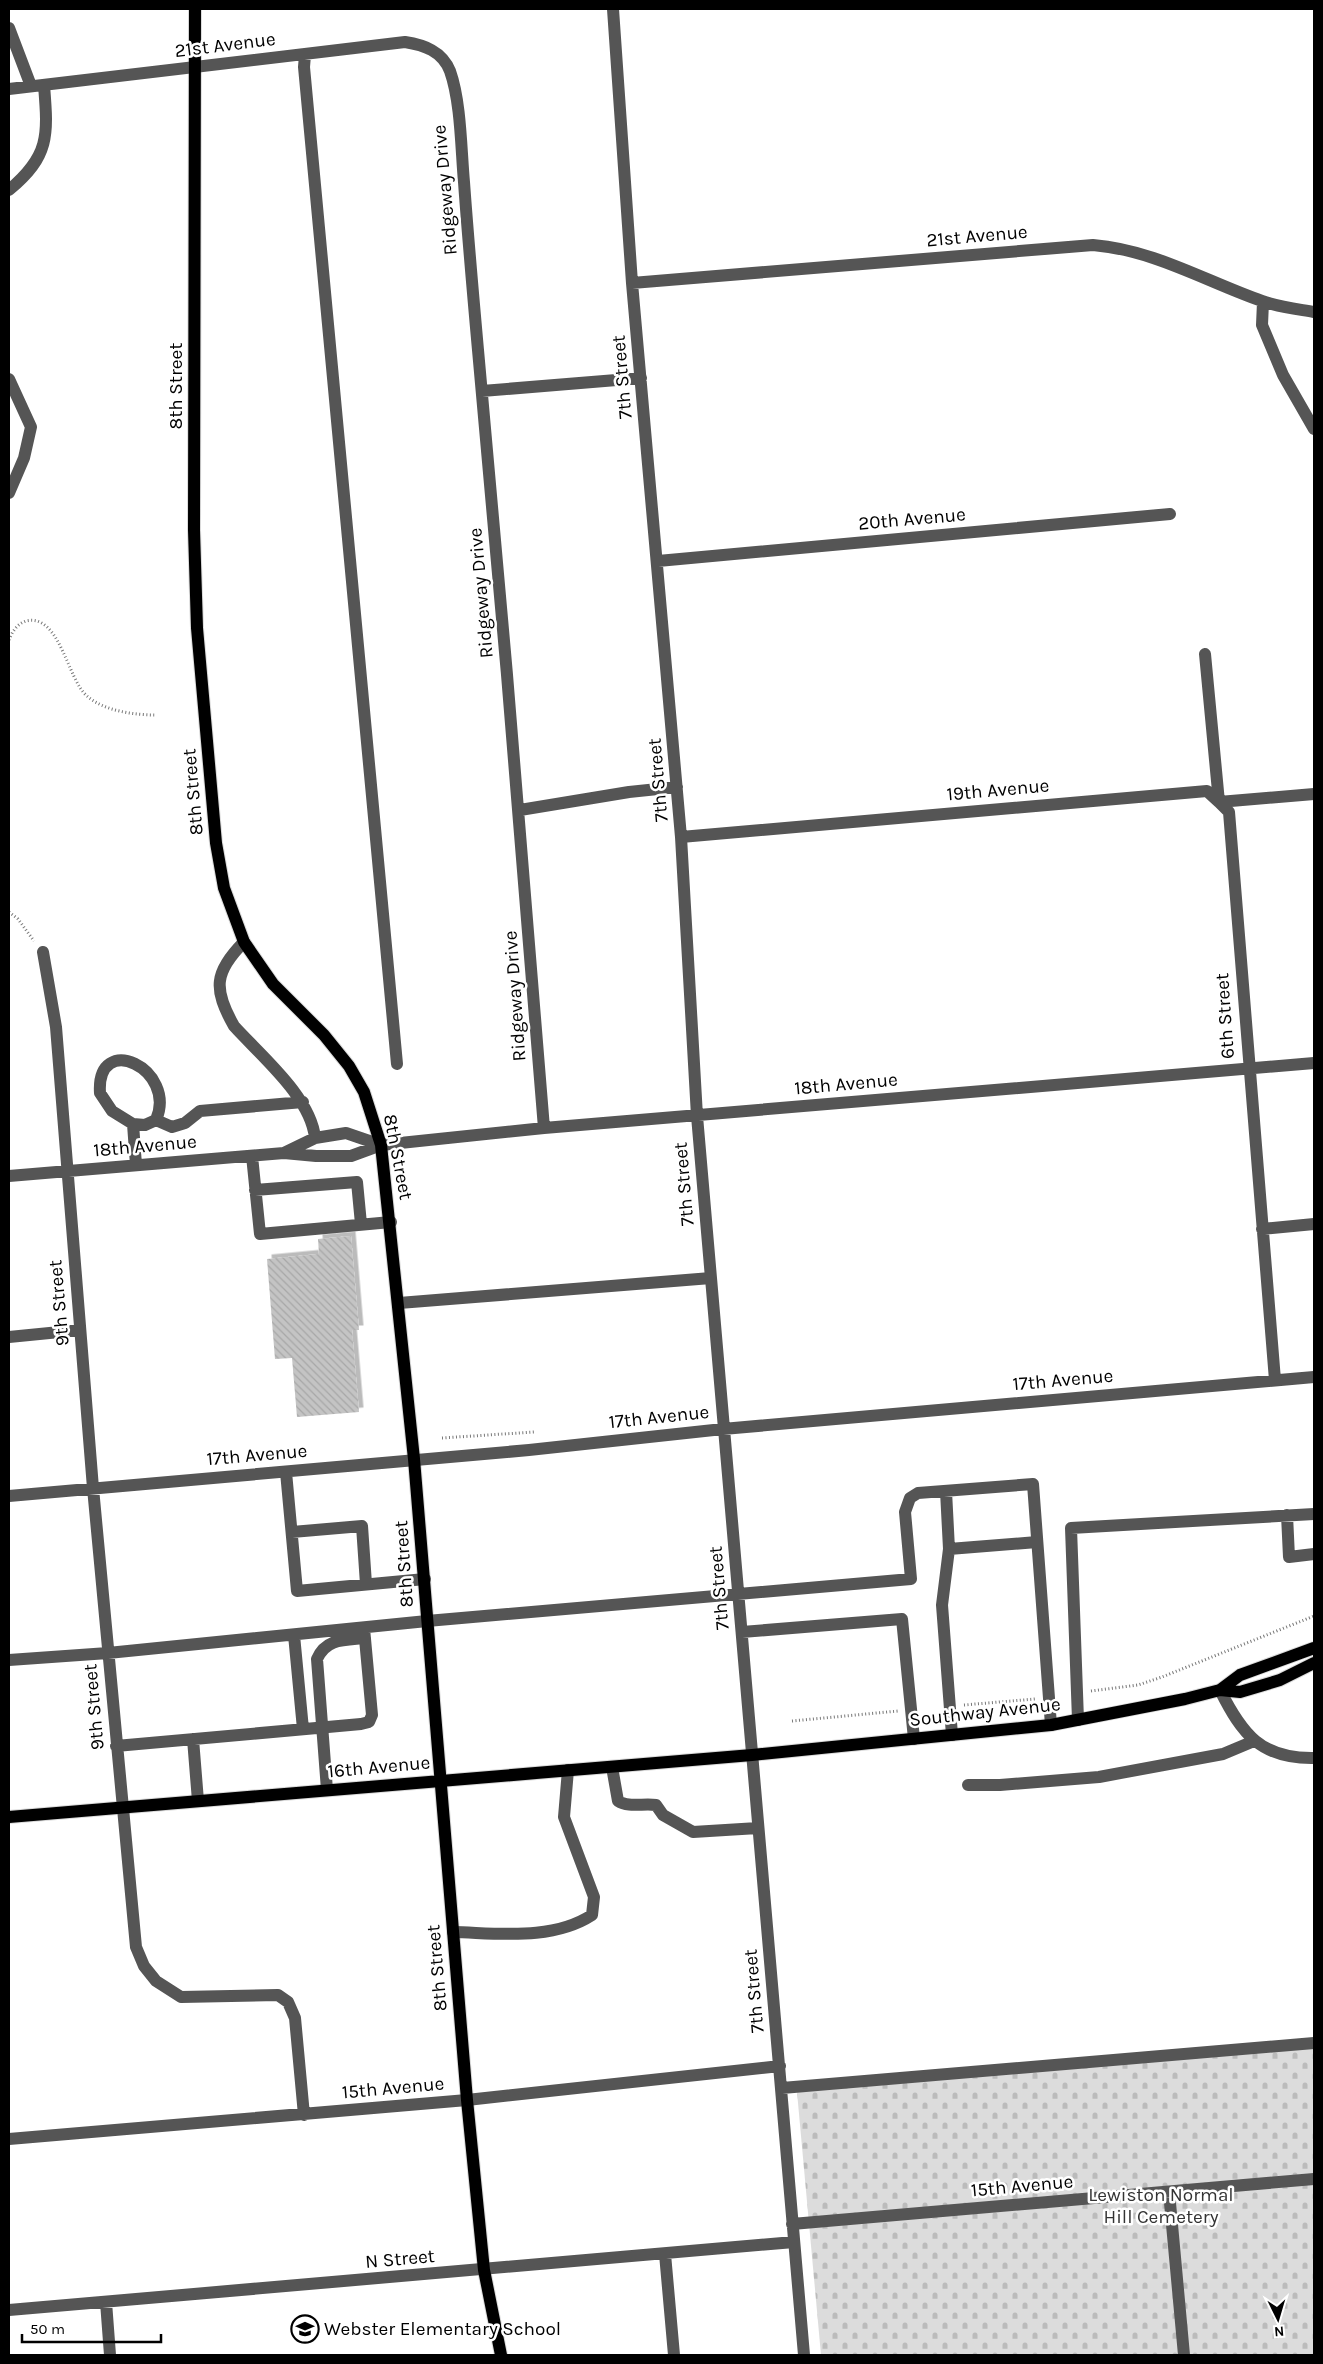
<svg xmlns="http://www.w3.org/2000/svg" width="1323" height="2364" viewBox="0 0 1323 2364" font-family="Karla,sans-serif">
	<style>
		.cemetery { fill: url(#cemetery-stones) }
		.building { fill: url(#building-back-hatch); filter: url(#shadow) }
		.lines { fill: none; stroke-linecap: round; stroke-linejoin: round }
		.major-casing { stroke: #dbdbdb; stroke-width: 14 }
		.path { stroke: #777; stroke-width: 3; stroke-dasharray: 1 2.5; stroke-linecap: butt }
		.minor { stroke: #555; stroke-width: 12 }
		.major { stroke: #000; stroke-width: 12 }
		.labels { text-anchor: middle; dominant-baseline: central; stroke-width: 5; stroke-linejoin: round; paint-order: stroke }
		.street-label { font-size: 19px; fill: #000; stroke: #fff }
		.park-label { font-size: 19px; fill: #333; stroke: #fff }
		.poi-label { font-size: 19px; fill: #000; stroke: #fff; text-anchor: start }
	</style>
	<defs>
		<pattern id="cemetery-stones" width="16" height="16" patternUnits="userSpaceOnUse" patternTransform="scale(1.25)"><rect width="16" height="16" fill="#dcdcdc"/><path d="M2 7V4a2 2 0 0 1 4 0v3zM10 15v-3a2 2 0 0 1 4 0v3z" fill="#bbb"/></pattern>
		<pattern id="building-back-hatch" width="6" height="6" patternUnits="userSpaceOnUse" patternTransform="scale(1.25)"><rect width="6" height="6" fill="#c4c4c4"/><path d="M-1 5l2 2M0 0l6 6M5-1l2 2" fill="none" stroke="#a7a7a7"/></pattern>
		<filter id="shadow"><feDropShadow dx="4.5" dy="-4.5" stdDeviation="0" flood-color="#0004"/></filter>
	</defs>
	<rect width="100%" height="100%" fill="#fff"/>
	<path class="cemetery" d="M1314,2041V2355H821L797,2092Z"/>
	<path class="building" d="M351,1236L359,1330H352L359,1412L297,1417L292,1358L275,1359L267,1259L319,1254L318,1239Z"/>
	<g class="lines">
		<g class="major-casing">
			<path id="major" d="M195,9L194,530L197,628L216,843L224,888L244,942L273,984L324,1035L349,1066L364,1092L381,1145L414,1459L467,2100L484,2270L501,2355
				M1220,1690L1240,1675L1314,1648
				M9,1817L752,1755L1051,1725L1185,1699L1220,1690L1240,1692L1280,1680L1314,1663"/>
		</g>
		<path class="path" d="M9,640C12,632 17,624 26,621C60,613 67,679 87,696C104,711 134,715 156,715
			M9,912L18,919L34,941
			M442,1438L534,1432
			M1091,1691L1138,1685L1162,1677L1314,1616
			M964,1705L1035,1699
			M792,1721L898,1711"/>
		<path class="minor" d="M613,9L632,283L681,837L697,1116L804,2355
			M9,28L31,86
			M305,55L304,67L397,1064
			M9,89L405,42C424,45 442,51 450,71C461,102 461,149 464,182C468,238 473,294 478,350C502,609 524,869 544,1128
			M9,190C50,156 48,135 44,85
			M632,283L1093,245C1154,250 1205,281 1262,301C1279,307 1297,309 1314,312
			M1263,302L1262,325L1283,375L1314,429
			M9,379L31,427L24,458L9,493
			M482,391L641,378
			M658,561L1170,514
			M1205,654L1219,802L1229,812L1275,1380
			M520,810L629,792L677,787
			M681,837L1207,791L1219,802L1314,794
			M244,942C214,972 213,989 234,1026C261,1056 311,1097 315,1138
			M43,952L56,1027L93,1488L136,1947L144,1966L156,1981L181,1997L278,1995L288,2002L295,2018L304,2115
			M133,1124L145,1125L156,1120
			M284,1153L315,1138L346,1133L381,1145
			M252,1156L260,1234L391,1222
			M136,1165L133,1124L112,1111L100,1093C96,1030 178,1069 156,1120L172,1127L185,1123L200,1111L303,1102
			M9,1176L284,1153L316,1156H351L381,1145L544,1128L1314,1063
			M255,1190L357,1182L361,1224
			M1262,1229L1314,1224
			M399,1303L711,1278
			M9,1337L80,1330
			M286,1472L297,1591L425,1579
			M946,1491L949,1549L1037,1542
			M9,1496L529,1450L723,1429L1314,1377
			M1287,1515L1289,1557L1314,1554
			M292,1532L362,1526L366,1584
			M949,1549L942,1605L952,1735
			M742,1632L902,1619L914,1739
			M294,1635L303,1729
			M9,1660L108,1653L427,1621L911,1579L905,1512L910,1498L918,1493L1033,1484L1051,1725
			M1220,1690C1242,1734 1261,1759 1314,1758
			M1078,1720L1071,1528L1314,1514
			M193,1739L198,1801
			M116,1746L361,1724L369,1722L372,1715L364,1628
			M612,1767L618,1801C629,1808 643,1803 656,1805L663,1815L693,1832L758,1828
			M968,1785H1000L1099,1777L1223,1754L1254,1741
			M327,1790L317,1659C326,1638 345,1640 365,1638
			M453,1932C498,1933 552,1941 592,1915L594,1897L564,1817L568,1770
			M782,2088L1314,2043
			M9,2139L467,2100L780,2066
			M1169,2192L1184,2355
			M792,2224L1314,2179
			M665,2254L674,2355
			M106,2302L110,2355
			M9,2310L794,2242"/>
		<use href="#major" class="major"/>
	</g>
	<defs>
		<g id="school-ring" transform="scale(1.4375)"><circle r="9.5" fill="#fff" stroke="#000" stroke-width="1.5"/><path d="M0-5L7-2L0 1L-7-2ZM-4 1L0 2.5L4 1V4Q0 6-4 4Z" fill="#000"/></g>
	</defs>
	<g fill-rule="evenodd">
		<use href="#school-ring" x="305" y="2329"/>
	</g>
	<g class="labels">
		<g class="street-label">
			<text transform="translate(225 45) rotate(-7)">21st Avenue</text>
			<text transform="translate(445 190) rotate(-95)">Ridgeway Drive</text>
			<text transform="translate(977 236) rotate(-5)">21st Avenue</text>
			<text transform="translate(622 377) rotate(-95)">7th Street</text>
			<text transform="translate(176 386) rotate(-90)">8th Street</text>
			<text transform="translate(912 519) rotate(-5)">20th Avenue</text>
			<text transform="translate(481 593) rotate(-95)">Ridgeway Drive</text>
			<text transform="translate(658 780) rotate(-95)">7th Street</text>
			<text transform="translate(998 790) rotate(-5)">19th Avenue</text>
			<text transform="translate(193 792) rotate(-95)">8th Street</text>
			<text transform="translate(515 996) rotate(-94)">Ridgeway Drive</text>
			<text transform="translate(1225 1016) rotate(-94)">6th Street</text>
			<text transform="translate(846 1084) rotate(-5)">18th Avenue</text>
			<text transform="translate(145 1146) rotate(-5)">18th Avenue</text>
			<text transform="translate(398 1157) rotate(79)">8th Street</text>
			<text transform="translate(684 1184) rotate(-95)">7th Street</text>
			<text transform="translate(59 1303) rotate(-95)">9th Street</text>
			<text transform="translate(1063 1380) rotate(-5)">17th Avenue</text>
			<text transform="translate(659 1417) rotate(-6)">17th Avenue</text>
			<text transform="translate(257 1455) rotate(-5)">17th Avenue</text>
			<text transform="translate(404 1564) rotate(-94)">8th Street</text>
			<text transform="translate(719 1588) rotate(-95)">7th Street</text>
			<text transform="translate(94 1707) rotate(-95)">9th Street</text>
			<text transform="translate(985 1712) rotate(-6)">Southway Avenue</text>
			<text transform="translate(379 1767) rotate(-5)">16th Avenue</text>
			<text transform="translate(437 1968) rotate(-95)">8th Street</text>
			<text transform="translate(754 1991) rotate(-95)">7th Street</text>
			<text transform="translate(393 2088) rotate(-5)">15th Avenue</text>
			<text transform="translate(1022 2186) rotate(-5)">15th Avenue</text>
			<text transform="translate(400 2259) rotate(-5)">N Street</text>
		</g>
		<g class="park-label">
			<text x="1161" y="2195">Lewiston Normal<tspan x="1161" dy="22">Hill Cemetery</tspan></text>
		</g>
		<g class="poi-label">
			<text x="324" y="2329">Webster Elementary School</text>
		</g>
	</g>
	<rect width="1323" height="2364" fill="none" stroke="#000000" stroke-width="20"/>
	<g transform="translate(1278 2319) rotate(175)" stroke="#ffffff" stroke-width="4" paint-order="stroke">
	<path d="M0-4L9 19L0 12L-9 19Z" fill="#000000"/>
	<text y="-8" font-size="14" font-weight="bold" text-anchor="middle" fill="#000000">N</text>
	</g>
	<path d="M22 2334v8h139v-8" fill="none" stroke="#000000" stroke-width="2.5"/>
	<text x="30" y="2334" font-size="15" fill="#000000" stroke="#ffffff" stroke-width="4" paint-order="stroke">50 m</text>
</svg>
